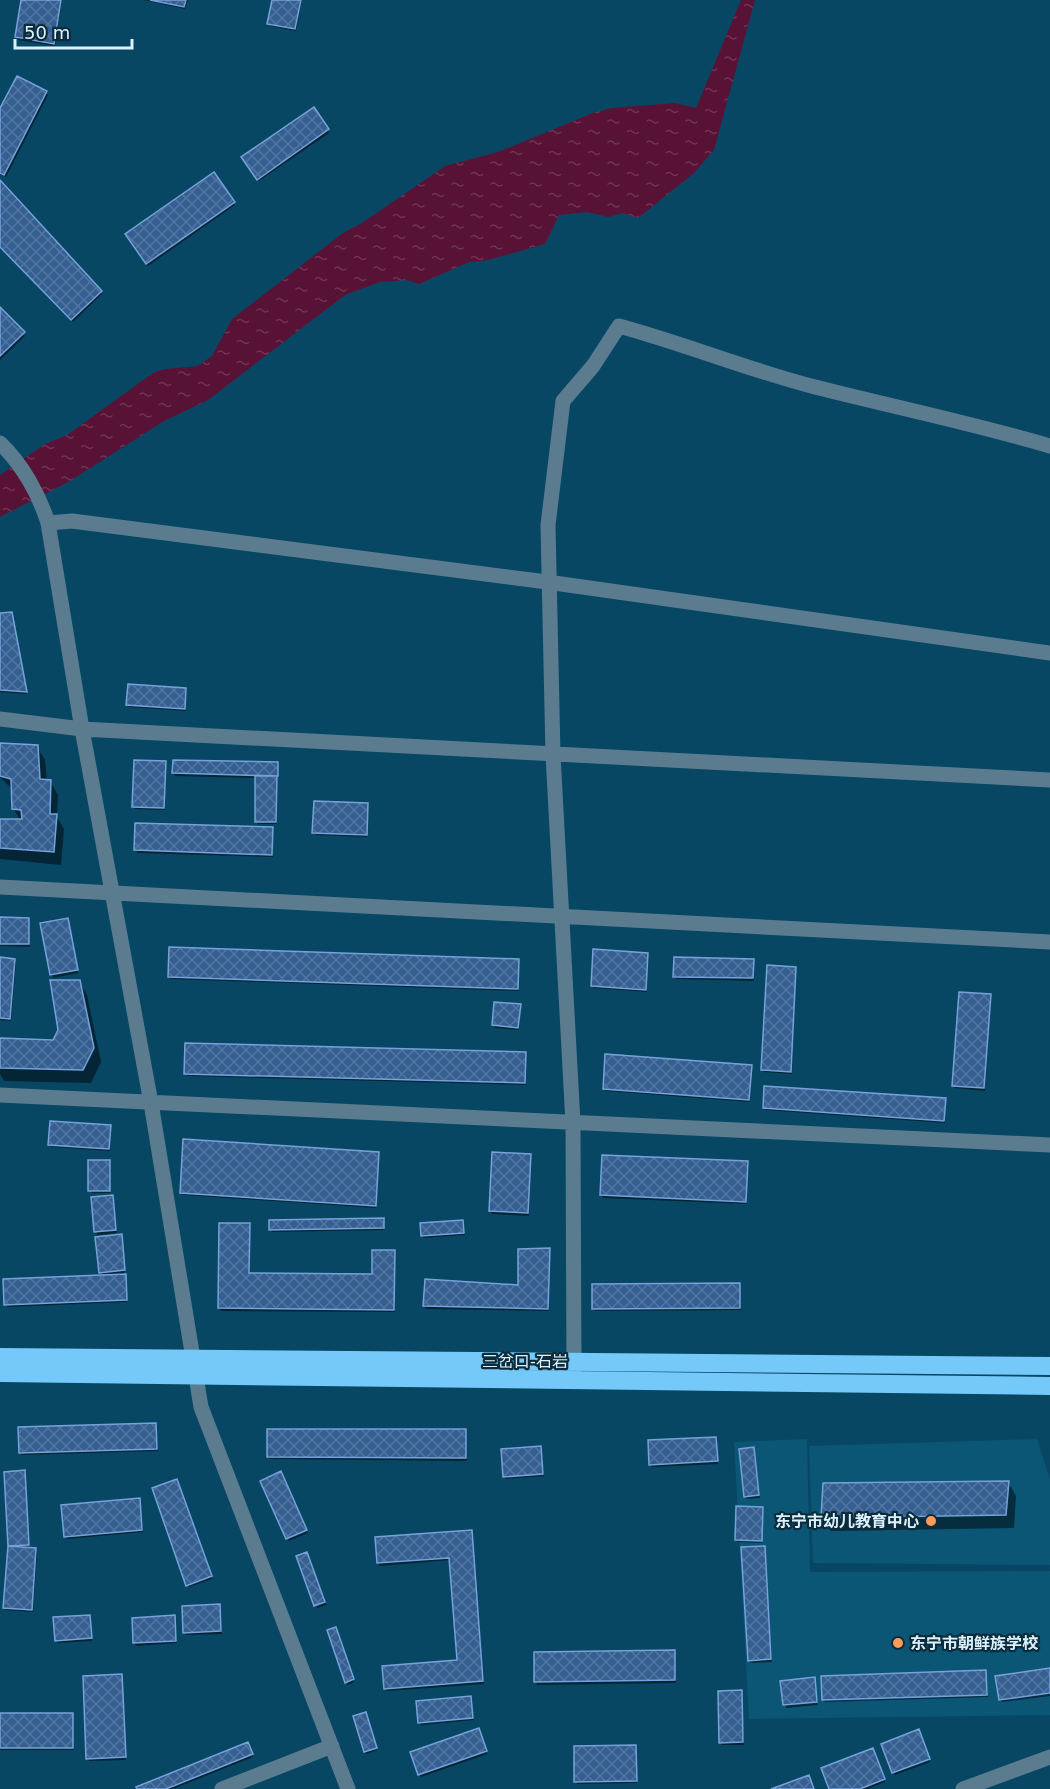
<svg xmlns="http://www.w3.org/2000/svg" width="1050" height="1789" viewBox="0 0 1050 1789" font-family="'DejaVu Sans','Noto Sans SC',sans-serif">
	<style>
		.built { fill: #0b5575 }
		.water { fill: url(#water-ripples) }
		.shadow { fill: #0007 }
		.building { fill: url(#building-cross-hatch); stroke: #76a2da; stroke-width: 1.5 }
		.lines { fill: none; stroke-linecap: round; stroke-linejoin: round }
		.minor { stroke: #5b7c8f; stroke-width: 15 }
		.highway { stroke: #74c9f8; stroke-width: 18 }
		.poi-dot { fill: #fd9c56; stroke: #0c2c3c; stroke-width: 2 }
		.labels { text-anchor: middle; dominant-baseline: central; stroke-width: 4.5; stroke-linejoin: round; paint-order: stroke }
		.street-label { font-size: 16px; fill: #dcf1fe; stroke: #0c2c3c }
		.poi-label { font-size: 16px; font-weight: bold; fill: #dcf1fe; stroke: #0c2c3c; text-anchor: end }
	</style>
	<defs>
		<pattern id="water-ripples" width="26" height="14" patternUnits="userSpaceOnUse" patternTransform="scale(1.5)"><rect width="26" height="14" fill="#581235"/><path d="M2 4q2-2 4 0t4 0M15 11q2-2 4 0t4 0" fill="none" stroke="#6f3553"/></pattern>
		<pattern id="building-cross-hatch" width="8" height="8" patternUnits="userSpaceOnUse" patternTransform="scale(1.5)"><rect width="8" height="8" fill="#355e91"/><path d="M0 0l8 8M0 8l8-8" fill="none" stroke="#5276a2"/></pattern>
	</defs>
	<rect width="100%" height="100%" fill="#074764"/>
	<path class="built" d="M807,1439L810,1572L1050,1571V1715L749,1719L734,1442Z
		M1037,1439L1050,1479V1565L813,1563L809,1446Z"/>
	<path class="water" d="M741,0H755L714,150L694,173L638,218L623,213L608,217L587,212L559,215L545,244L488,260L469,262L419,284L407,280L380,282L345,295L208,400L164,421L70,481L0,517V475L45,444L67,435L153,373L165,369L198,366L212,356L232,319L343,233L362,223L445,166L498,152L593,113L612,108L675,103L696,108Z"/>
	<path class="shadow" d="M23,0H62L55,46L18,40Z
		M144,0H188L185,9Z
		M273,0H302L296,31L270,26Z
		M46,92L48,95L6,177L0,174V112Z
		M313,109L329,133L259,181L243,158Z
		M214,174L235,205L148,266L127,235Z
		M0,182L102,294L73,322L0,246Z
		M0,309L25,336L0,360Z
		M0,615L13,617L27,694L0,692Z
		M185,689L186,711L129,707L128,704Z
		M0,745L37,747L45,760L47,781H50L58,795L57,817L64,829L61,865L0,859V820H20L13,808V790L0,777Z
		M165,763V810L135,809L134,806Z
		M277,763V824H258L256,821L257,778L175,776L174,773Z
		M367,804V837L315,835L314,832Z
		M137,825L272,828L273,857L137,853Z
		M0,919H29L30,947L0,946Z
		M68,922L78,973L53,978L42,924Z
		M647,955V992L594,988L592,985Z
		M0,959L14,960L16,963L11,1021L0,1020Z
		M518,960L519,991L171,979L169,977Z
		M753,961L754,981L676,979L675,977Z
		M796,968L792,1074L764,1072L763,1070Z
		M79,981L87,995L101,1062L91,1083L4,1081L0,1074V1040L54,1042Z
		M990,995L985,1091L955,1088L953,1086Z
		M520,1006L519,1030L495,1028L494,1025Z
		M525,1053L526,1085L187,1076L186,1073Z
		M751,1066L750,1102L606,1091L604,1089Z
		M945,1100V1123L766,1110L764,1108Z
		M110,1126V1151L51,1147L50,1144Z
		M379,1153L376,1208L183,1195L181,1193Z
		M530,1156L529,1216L492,1214L490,1211Z
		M109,1161L110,1193H92L90,1190Z
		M747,1162V1204L603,1198L602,1195Z
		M112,1197L117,1233L97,1235L93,1198Z
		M383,1219L384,1230L272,1232L270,1230Z
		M462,1222L465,1235L424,1238L422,1235Z
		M249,1225L250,1275L373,1276L394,1252L395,1312L221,1311L219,1308Z
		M121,1236L127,1302L8,1307L6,1305L102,1276L96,1238Z
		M549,1250V1311L426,1309L424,1306L519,1287Z
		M739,1284L741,1310L595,1311L593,1309Z
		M156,1425L158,1451L22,1455L20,1452Z
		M465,1431L467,1461L270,1459L268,1457Z
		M716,1439L718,1464L652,1467L650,1464Z
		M541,1448L544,1476L506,1479L504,1476Z
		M754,1451L760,1498L747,1499L746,1497Z
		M24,1472L30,1549L37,1553L33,1612L6,1610L5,1607L9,1546L5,1473Z
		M281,1473L308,1533L289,1541L262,1482Z
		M1008,1482L1016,1496L1014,1528L831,1531L823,1517Z
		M178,1483L212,1579L189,1587L188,1585Z
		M139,1500L143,1532L67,1539L66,1536Z
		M762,1509V1543L738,1542L736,1540Z
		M471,1532L484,1684L387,1691L385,1688L458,1662L451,1560L380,1566L378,1563Z
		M764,1547L772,1662L751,1663L749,1661Z
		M298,1556H308L326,1605L317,1608L316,1606Z
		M219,1605L222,1634L186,1635L185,1633Z
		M89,1616L92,1641L58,1643L56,1641Z
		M174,1617L177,1643L136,1646L135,1643Z
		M337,1631L354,1682L348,1685L346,1682Z
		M674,1651L676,1683L537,1685L536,1682Z
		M1050,1670V1696L1002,1702L1000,1700Z
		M985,1672L988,1697L825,1702L823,1699Z
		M121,1676L126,1760L89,1761L88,1759Z
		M782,1682H815L818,1705L786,1708Z
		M741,1692L744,1745H722L720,1743Z
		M470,1698L474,1720L421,1725L420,1723Z
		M0,1714H72L74,1750H0Z
		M367,1716L377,1750L367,1754L365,1751Z
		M480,1732L487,1754L421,1777L419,1774Z
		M920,1734L930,1762L895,1775L883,1745Z
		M249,1746L253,1757L173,1789H139Z
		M635,1747L637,1783L577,1784L576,1781Z
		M874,1752L885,1782L868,1789H831Z"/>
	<path class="building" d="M21,0H61L54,44L15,37Z
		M150,0H186L184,7Z
		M272,0H301L295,29L267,24Z
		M17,76L47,91L4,175L0,173V108Z
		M314,107L329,129L257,180L241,157Z
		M214,172L235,202L146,264L125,234Z
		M0,180L102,291L71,320L0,247Z
		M0,307L25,332L0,356Z
		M12,612L27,692L0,690V613Z
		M128,684L186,688L185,709L126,705Z
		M0,743L38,745L40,779L51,780L50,814H57L54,852L0,848V819H22L21,810L12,809L11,779L0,776Z
		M134,760L166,761L164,808L132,807Z
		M173,760L278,762V776L172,773Z
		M255,776H277L276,822H255Z
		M314,801L368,803L367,835L312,833Z
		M135,823L273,827L272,855L134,850Z
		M0,917L29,918V944H0Z
		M68,918L78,970L50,975L40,923Z
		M169,947L519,959L518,989L168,977Z
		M593,949L648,953L646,990L591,986Z
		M0,957L15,959L10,1019L0,1018Z
		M674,957L754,959L753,978L673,977Z
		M767,965L796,967L791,1072L761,1070Z
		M50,980H80L94,1048L83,1070L0,1068V1038L53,1040L58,1030Z
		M959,992L991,994L984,1088L952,1086Z
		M494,1002L521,1004L518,1028L492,1025Z
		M185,1043L526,1052L525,1083L184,1074Z
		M605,1054L752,1065L749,1100L603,1089Z
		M764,1086L946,1098L944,1121L763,1108Z
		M50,1121L111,1125L109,1149L48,1145Z
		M183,1139L379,1152L376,1206L180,1193Z
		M492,1152L531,1154L528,1213L489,1211Z
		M602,1155L748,1161L746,1202L600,1195Z
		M88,1160H110V1191H88Z
		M113,1195L116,1230L94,1232L91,1197Z
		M384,1218V1228L269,1230V1220Z
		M463,1220L464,1233L421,1236L420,1223Z
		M219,1223H250L249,1273L372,1274V1250H395L394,1310L218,1308Z
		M122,1234L125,1270L99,1273L95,1237Z
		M550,1248L548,1309L423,1306L425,1279L518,1285V1249Z
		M126,1274L127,1300L4,1305L3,1279Z
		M740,1283V1308L592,1309V1284Z
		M156,1423L157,1449L19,1453L18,1427Z
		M267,1429H466V1458L267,1457Z
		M716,1437L718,1461L649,1465L648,1440Z
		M541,1446L543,1474L503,1477L501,1449Z
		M754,1447L759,1495L744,1497L739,1449Z
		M25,1470L29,1545L8,1546L4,1472Z
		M281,1471L307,1530L286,1539L260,1481Z
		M177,1479L212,1576L186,1586L152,1488Z
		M1009,1481L1006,1515L821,1518L823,1483Z
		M140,1498L142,1530L64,1537L61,1505Z
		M736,1506L763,1507L762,1541L735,1540Z
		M472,1530L483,1681L384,1689L382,1666L457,1660L449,1558L377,1563L375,1537Z
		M8,1546L36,1548L32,1610L3,1608Z
		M765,1546L771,1659L748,1661L741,1547Z
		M307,1552L325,1602L314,1606L296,1556Z
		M220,1604L221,1631L183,1633L182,1606Z
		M90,1615L92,1638L55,1641L53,1617Z
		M175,1615L176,1641L133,1643L132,1618Z
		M336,1627L354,1679L345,1683L327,1630Z
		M675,1650V1680L534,1682V1652Z
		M1050,1668V1693L999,1700L995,1676Z
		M986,1670L987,1695L822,1700L821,1676Z
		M122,1674L126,1757L86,1759L83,1676Z
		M815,1677L817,1702L783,1705L780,1681Z
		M742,1690L743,1742L719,1743L718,1691Z
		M471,1696L473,1718L418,1723L416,1701Z
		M366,1712L377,1748L364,1752L353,1716Z
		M0,1713H73V1748H0Z
		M479,1728L487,1751L418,1775L410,1752Z
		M919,1729L930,1759L892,1773L881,1744Z
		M248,1742L253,1754L166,1789H137L136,1787Z
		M636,1745L637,1781L574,1782V1746Z
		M873,1748L885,1779L860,1789H829L821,1768Z
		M809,1775L814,1789H771Z"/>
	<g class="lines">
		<path class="minor" d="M0,443C22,464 39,494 48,523L82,729L151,1103L201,1407L348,1789
			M48,523L72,521L547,582L1050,653
			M0,719L82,729L1050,780
			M0,887L1050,942
			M0,1095L1050,1145
			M574,1372L573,1123L553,755L548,525L563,401L593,366L619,326C685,344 749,370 815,387C894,407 972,423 1050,446
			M222,1789L332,1746
			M963,1789L1050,1757"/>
		<path class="highway" d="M0,1357L1050,1366
			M0,1373L1050,1386"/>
	</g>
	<g class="poi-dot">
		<circle cx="931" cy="1521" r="6"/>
		<circle cx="898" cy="1643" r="6"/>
	</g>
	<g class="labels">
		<g class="street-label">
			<text x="525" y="1361">三岔口-石岩</text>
		</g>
		<g class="poi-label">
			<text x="919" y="1521">东宁市幼儿教育中心</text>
			<text x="910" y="1643" text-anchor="start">东宁市朝鲜族学校</text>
		</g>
	</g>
	<path d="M15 39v9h117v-9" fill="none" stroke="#dcf1fe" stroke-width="3"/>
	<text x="24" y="39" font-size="18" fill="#dcf1fe" stroke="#0c2c3c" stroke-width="4.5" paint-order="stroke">50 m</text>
</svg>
